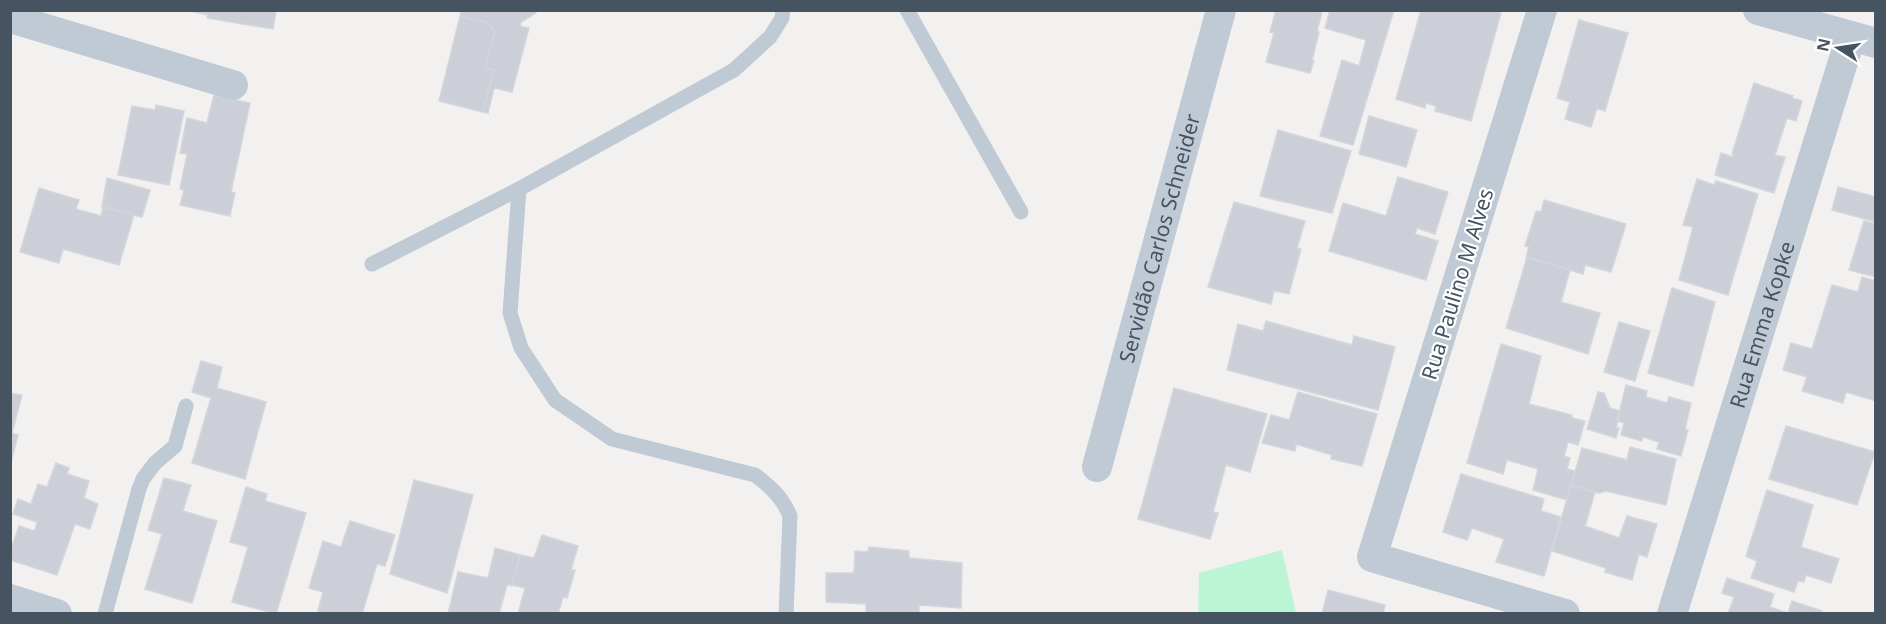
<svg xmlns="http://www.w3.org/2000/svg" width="1886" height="624" viewBox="0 0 1886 624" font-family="'Noto Sans',sans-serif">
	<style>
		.green { fill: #bbf5d4 }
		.building { fill: #cccfd7; stroke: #d4d6dd; stroke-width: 1.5 }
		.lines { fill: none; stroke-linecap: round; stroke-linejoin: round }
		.lane { stroke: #c0cad4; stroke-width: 15 }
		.street { stroke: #c0cad4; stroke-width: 30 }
		.labels { text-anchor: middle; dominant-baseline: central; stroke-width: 4.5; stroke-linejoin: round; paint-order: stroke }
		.street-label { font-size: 21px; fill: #465361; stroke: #fff }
	</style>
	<rect width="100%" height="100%" fill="#f3f1f0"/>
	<path class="green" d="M1282,550L1296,613H1198L1199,573Z"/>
	<path class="building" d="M186,10H208V15Z
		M208,10H276L273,29L207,18Z
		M461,10H535L536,13L521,22L520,26L529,28L512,92L494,88L488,113L483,112L494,70L485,68L495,32L489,23L460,16Z
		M1276,10L1322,12L1317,32H1319L1312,61H1314L1310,73L1266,62L1274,33L1270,32Z
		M1330,10H1394L1353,145L1320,136L1342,60L1359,66L1366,40L1325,28Z
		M1421,10H1494L1501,13L1471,121L1435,111L1436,106L1426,103L1425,108L1396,99Z
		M460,16L489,23L495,32L485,68L494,70L483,112L439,101Z
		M1579,20L1628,33L1605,111L1597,108L1591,127L1565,119L1570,102L1557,98Z
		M1754,83L1793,96L1792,98L1802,101L1796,121L1787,118L1775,155L1785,157L1774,193L1715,175L1721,153L1733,157L1734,154H1732Z
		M214,95L250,103L231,192L235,193L230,216L180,205L184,190L180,189L187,154L180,153L187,118L207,123Z
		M156,105L184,111L169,185L118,175L132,106L155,110Z
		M1369,116L1417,130L1406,167L1359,154Z
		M1278,130L1351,151L1332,213L1260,196Z
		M1398,177L1448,192L1435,234L1417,228L1415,234L1438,241L1426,280L1329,251L1343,203L1386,216Z
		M107,178L150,190L142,217L102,207Z
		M1697,179L1714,185L1716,181L1758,194L1728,295L1679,280L1693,227L1683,225Z
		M1838,187L1876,197V222L1832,210Z
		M39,188L79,200L76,209L101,216L103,207L134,215L119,265L63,249L59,263L20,252Z
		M1544,200L1626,224L1611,272L1585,265L1583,274L1526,257L1529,247L1525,246L1536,211L1541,212Z
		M1234,202L1305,221L1297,248L1301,249L1289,294L1274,291L1271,304L1208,287Z
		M1864,221L1876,224V277L1849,270Z
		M1527,257L1570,270L1561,302L1600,313L1588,354L1506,328Z
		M1862,277L1876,281V401L1846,392L1843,403L1802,391L1807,377L1783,370L1791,343L1812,349L1832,285L1858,292Z
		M1672,288L1715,302L1693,386L1648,373Z
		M1266,321L1352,345L1354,336L1395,347L1378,410L1227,370L1238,324L1263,331Z
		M1619,322L1650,331L1635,381L1604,372Z
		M1501,344L1541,356L1529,404L1572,415V418L1585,421L1578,445L1568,442L1564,456L1570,458L1567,469L1575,471L1567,500L1533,490L1538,469L1507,460L1503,474L1467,463Z
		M201,361L222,367L217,388L266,402L245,479L192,463L211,398L192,392Z
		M1626,385L1647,391L1646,397L1667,403L1669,397L1691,403L1685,429L1688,430L1681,456L1657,449L1659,442L1643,437L1642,441L1621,435L1624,423L1617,421Z
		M1174,388L1267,414L1250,472L1226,465L1213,512L1218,513L1210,539L1138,519Z
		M1298,392L1377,414L1362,466L1331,459L1332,455L1296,444L1295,451L1262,443L1271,415L1289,420Z
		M1598,392L1604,393L1610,408L1620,411L1616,428H1619L1616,438L1587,429Z
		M10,393L22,395L12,433L18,435L10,466Z
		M1786,426L1875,452L1857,505L1769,479Z
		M1630,447L1676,459L1666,505L1606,491L1599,493L1571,485L1582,448L1627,460Z
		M56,463L69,468L67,474L89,481L84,498L98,504L90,529L75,524L57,575L10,560V552L19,526L35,531L37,522L13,514L18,499L31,504L38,484L47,487Z
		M1461,474L1544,499L1541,511L1561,517L1544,576L1496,562L1504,539L1472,528L1467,540L1443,532Z
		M164,478L191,485L183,511L217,521L192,603L145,589L162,534L148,530Z
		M414,480L473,495L447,593L390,574Z
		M1571,485L1595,492L1585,526L1619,538L1627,516L1657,524L1647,557L1639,554L1632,580L1605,572L1606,568L1552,551Z
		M246,487L267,494L265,501L306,513L276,614L232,602L248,547L230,542Z
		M1767,490L1813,505L1801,547L1839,559L1831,583L1806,575L1804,582L1798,581L1794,592L1751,578L1757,561L1746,556Z
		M350,521L395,535L385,566L377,564L362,614H317L323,592L309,588L323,541L341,547Z
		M542,535L578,546L571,570H575L567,598L563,597L558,614H518L525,588L512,585L520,555L534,558Z
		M869,547L909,551V558L962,563L961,608L919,605V614H866V604L826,602V573H854L855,551L868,552Z
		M495,548L520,555L512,586L507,585L499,614H448L458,572L488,578Z
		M1727,578L1774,594L1770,607L1788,613L1792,601L1822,611L1821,614H1728L1734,597L1722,593Z
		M1328,590L1385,605L1383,614H1322Z"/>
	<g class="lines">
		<path class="lane" d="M907,10L1021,212
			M519,189L510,313L521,348L555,400L612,439L755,475C771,487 782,497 790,516L786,614
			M372,264L519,189L734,70L770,37L782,18L783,10
			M105,614L139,489L143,479L155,463L175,446L186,406"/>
		<g class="street">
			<path d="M1542,10L1372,557L1565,614"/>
			<path d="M1758,10L1876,43"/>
			<path d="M10,18L233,85"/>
			<path id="s1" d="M1097,467L1221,10"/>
			<path d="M10,599L57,614"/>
			<path id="s2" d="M1672,614L1851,36"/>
		</g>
	</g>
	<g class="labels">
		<g class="street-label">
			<text stroke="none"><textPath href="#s1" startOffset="237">Servidão Carlos Schneider</textPath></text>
			<text transform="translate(1457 284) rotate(-73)">Rua Paulino M Alves</text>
			<text stroke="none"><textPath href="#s2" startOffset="303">Rua Emma Kopke</textPath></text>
		</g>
	</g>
	<rect width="1886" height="624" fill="none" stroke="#465361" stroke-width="24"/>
	<g transform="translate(1838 48) rotate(282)" stroke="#ffffff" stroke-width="4.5" paint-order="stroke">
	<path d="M0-4.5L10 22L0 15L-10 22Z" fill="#465361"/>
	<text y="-9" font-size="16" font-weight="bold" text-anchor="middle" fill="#465361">N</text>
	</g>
</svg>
